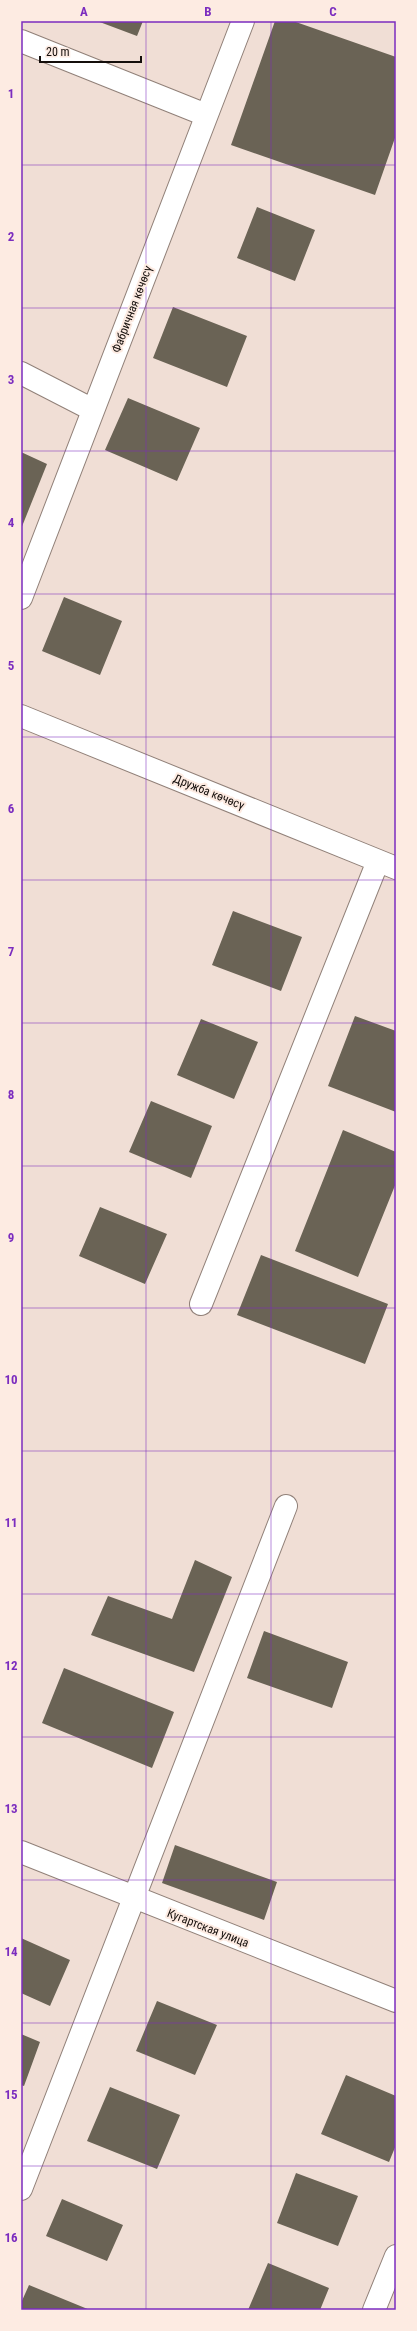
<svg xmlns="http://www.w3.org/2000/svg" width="417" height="2331" viewBox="0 0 417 2331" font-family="'Roboto Condensed',sans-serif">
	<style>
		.building { fill: #6a6355 }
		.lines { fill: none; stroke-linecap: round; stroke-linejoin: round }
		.minor-casing { stroke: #918179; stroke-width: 24 }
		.minor { stroke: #fff; stroke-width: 22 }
		.grid { fill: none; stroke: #7b2cbf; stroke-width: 1; stroke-opacity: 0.55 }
		.labels { text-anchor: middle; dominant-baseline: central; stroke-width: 4; stroke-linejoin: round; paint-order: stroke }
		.street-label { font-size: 12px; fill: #140e0b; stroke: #fdebe2 }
		.neatline { fill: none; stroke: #7b2cbf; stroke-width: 1.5 }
		.grid-label { font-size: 13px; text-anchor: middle; font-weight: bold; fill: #7b2cbf }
	</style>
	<rect width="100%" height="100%" fill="#f0ded5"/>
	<path class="building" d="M97,21H143L137,36Z
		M275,21H293L396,57V135L375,195L231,145Z
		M257,207L315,230L295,281L237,258Z
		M173,307L247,336L227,387L153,358Z
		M128,398L200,428L177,481L105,450Z
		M21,452L47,464L21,529Z
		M64,597L122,621L100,675L42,651Z
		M233,911L302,937L281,991L212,965Z
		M355,1016L396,1031V1112L328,1086Z
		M201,1019L258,1042L234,1099L177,1075Z
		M151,1101L212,1126L191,1178L129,1152Z
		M343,1130L396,1152V1183L358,1277L295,1251Z
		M100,1207L167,1234L145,1284L79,1256Z
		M261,1255L388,1304L365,1364L237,1315Z
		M195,1560L232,1577L194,1672L91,1635L108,1596L172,1619Z
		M264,1631L348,1662L332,1708L247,1678Z
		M64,1668L174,1712L152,1768L42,1723Z
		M175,1845L277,1882L264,1920L162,1883Z
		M21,1938L70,1960L50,2006L21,1993Z
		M157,2001L217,2025L195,2075L136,2051Z
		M21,2034L40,2042L24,2086L21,2085Z
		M346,2075L396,2096V2145L389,2162L321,2134Z
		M110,2087L180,2115L157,2169L87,2141Z
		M296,2173L358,2196L338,2246L277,2223Z
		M62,2199L123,2225L107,2261L46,2236Z
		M268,2263L329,2288L320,2310H248Z
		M29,2285L90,2310H21V2303Z"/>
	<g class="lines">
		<g class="minor-casing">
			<path id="minor" d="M21,41L206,115
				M21,373L93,410
				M21,598L243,21
				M21,716L396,868
				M201,1304L378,861
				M21,1852L396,2001
				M21,2189L286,1506
				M374,2310L396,2256"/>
		</g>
		<use href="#minor" class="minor"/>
	</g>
	<path class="grid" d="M146,21V2310M271,21V2310M21,165H396M21,308H396M21,451H396M21,594H396M21,737H396M21,880H396M21,1023H396M21,1166H396M21,1308H396M21,1451H396M21,1594H396M21,1737H396M21,1880H396M21,2023H396M21,2166H396"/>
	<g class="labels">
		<g class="street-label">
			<text transform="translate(132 309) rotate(-69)">Фабричная көчөсү</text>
			<text transform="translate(209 792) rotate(22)">Дружба көчөсү</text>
			<text transform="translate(208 1928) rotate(21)">Кугартская улица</text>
		</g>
	</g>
	<rect width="417" height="2331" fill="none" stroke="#fdebe2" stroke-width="44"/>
	<path d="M40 56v6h101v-6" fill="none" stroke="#140e0b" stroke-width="2"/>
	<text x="46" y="56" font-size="12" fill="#140e0b" stroke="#fdebe2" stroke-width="3" paint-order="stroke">20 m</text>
	<rect x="22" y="22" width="373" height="2287" class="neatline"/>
	<g class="grid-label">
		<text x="84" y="16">A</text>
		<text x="208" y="16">B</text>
		<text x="333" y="16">C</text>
		<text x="11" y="98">1</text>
		<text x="11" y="241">2</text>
		<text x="11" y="384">3</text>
		<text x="11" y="527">4</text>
		<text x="11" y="670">5</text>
		<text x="11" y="813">6</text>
		<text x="11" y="956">7</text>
		<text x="11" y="1099">8</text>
		<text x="11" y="1242">9</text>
		<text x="11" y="1384">10</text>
		<text x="11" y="1527">11</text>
		<text x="11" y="1670">12</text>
		<text x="11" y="1813">13</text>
		<text x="11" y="1956">14</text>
		<text x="11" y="2099">15</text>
		<text x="11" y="2242">16</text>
	</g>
</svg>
